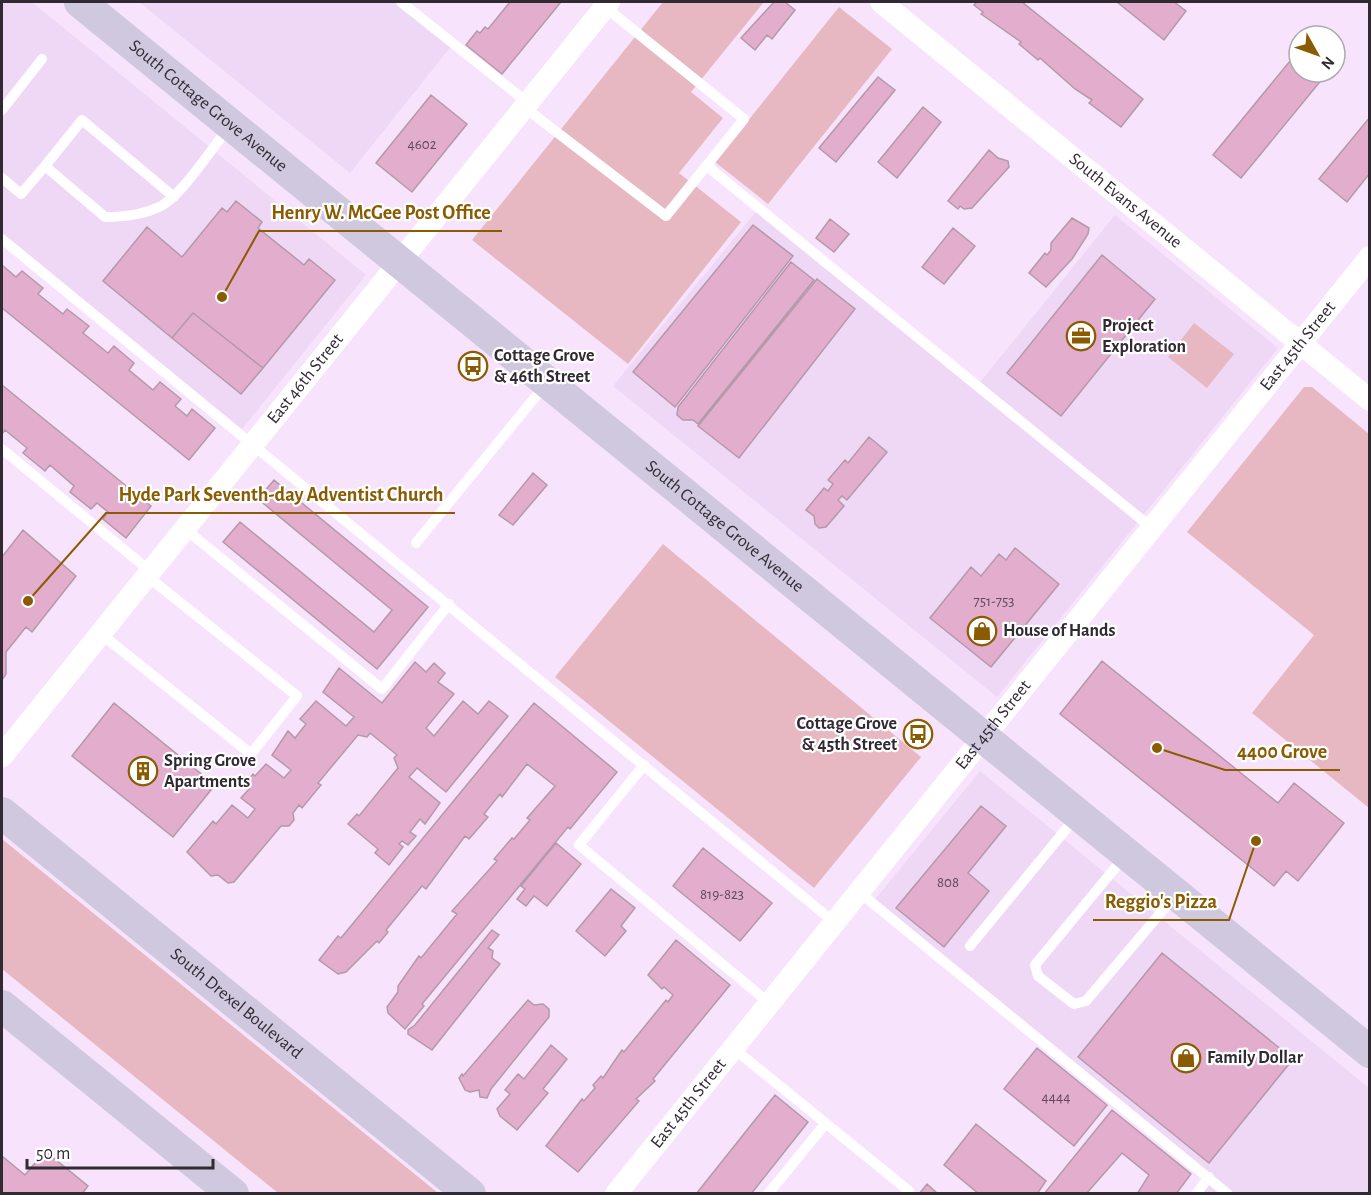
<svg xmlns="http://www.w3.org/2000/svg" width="1371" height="1195" viewBox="0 0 1371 1195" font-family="'Alegreya Sans',sans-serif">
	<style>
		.built { fill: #efd7f6 }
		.green { fill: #e7b8c1 }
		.building { fill: #e3adce; stroke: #b499a9; stroke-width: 1.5 }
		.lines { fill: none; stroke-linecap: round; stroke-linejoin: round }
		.lane { stroke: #fff; stroke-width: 10 }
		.street { stroke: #fff; stroke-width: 22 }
		.secondary { stroke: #cfc8df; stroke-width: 32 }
		.labels { text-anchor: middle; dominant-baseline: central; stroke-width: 4.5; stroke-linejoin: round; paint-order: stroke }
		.number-label { font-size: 15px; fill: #5e4b5a }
		.street-label { font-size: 18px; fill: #312a33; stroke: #fff }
		.poi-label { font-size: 18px; font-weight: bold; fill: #312a33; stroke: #fff; text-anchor: start }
		.leader { fill: none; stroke: #8a5b00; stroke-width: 2 }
		.callout-dot { fill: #8a5b00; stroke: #fff; stroke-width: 2 }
		.callout-label { font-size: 20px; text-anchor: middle; font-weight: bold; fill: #8a5b00; stroke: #fff; stroke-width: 4.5; stroke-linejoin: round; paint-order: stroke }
	</style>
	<rect width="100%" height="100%" fill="#f7e4fc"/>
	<path class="built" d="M2,2H32L366,275L239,433L2,239Z
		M139,2H401L453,44L350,173Z
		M759,208L977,386L1115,215L1278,348L997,697L613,386Z
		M980,771L1369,1088V1193H1196L1208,1178L872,903Z"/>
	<path class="green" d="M663,2H764L691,92L723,118L679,173L741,222L628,364L472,240Z
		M839,7L892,49L768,204L715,162Z
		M1194,323L1234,354L1207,388L1168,357Z
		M1304,387H1312L1369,434V808L1252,713L1314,635L1187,532Z
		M663,544L921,757L814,888L555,677Z
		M2,839L438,1193H278L2,969Z"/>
	<path class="building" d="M510,2H561L502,74L466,45L477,31L480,33L485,27L488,29Z
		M774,2H785L795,10L772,39L767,35L755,50L741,38Z
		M977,2H1022L1143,99L1121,127L1089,103L1092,100L1075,89L1040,58L1038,60L1019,44L1021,42L981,14L983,12L974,5Z
		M1117,2H1174L1186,11L1164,40Z
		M1299,50V72H1328L1241,178L1213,155Z
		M878,77L895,90L836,162L819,148Z
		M431,95L467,124L412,192L376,163Z
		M923,107L941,122L897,178L878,162Z
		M1370,117V173L1347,202L1319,179Z
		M989,150L998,158L1008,161L1009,167L972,208L964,209L960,206L958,209L948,201Z
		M236,201L262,222L258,228L304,265L309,259L335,280L263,368L193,313L172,338L103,281L147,227L182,257L222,208L227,212Z
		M1072,218L1089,228L1088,234L1072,259L1046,287L1029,273L1045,253L1047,255L1051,250V243Z
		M830,219L849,234L834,252L816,238Z
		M753,225L793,256L675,407L633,372Z
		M953,228L975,246L944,284L922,267Z
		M1102,255L1155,299L1061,416L1007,373Z
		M791,262L814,280L698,424L693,420H683L677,415L678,407Z
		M2,265L16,277L22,271L43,288L38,294L63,314L67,309L89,326L83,333L108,353L114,346L134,363L129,370L153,390L160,382L181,399L175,406L187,416L192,409L215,428L189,460L2,308Z
		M817,279L855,309L739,458L698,426Z
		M193,313L263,368L241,394L172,338Z
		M2,385L151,506L126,538L103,519L108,512L97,503L91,509L70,492L74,486L50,465L45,471L23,453L27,448L5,430L2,434Z
		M869,437L887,452L847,500L842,496L838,500L844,506L826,527L819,528L815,524L814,516L806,510L824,488L828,491L833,484L828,480L845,460L848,463Z
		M533,473L547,485L513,525L499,515Z
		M274,480L428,607L377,669L223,542L240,522L374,632L392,610L258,499Z
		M23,530L76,576L32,632L26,627L6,652V674L2,680V557Z
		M1015,548L1059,584L991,667L930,618L971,567L981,576L999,554L1006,560Z
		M1102,661L1278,803L1294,783L1344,823L1298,881L1286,871L1274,886L1060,714Z
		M415,662L426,672L434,663L445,673L438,682L454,694L426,728L434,736L463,701L478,714L489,701L508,716L446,792L417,768L409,777L440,803L425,824L420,819L410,832L416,836L408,845L402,841L399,844L403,847L389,865L375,853L378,849L348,824L357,814L359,816L398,768L394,758L397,755L370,733L367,737L358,735L318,783L321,785L302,808L299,805L293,813L294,820L289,826H281L234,882L228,883L218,875L211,876L187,852L213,821L216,824L232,805L248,818L255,809L241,798L250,788L245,784L253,774L255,776L266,764L284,778L291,770L272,755L288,731L295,738L306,724L300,719L316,701L346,726L354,717L323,692L339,668L382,703Z
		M114,703L215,785L173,837L72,756Z
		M534,703L617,772L570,829L568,827L422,1004L424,1006L405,1029L388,1013L387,1007L398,992V986L419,956L421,958L457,914L452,911L497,861L494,859L512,838L514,839L530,820L527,818L555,786L527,764L502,797L500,794L484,814L488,817L469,839L465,836L426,889L422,886L386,930L388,932L379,943L377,941L346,972L338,974L319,960L338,936L341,938Z
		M981,806L1006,826L968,873L989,891L944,947L896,908Z
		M556,843L581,864L547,906L534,896L526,906L517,899L525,889L521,886Z
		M703,848L772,903L740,941L673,886Z
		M611,889L635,908L621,926L626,931L605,956L576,931Z
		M492,930L499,935L488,948L493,951L492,958L500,964L432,1050L408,1034V1030L415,1025Z
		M676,940L730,985L653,1079L655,1081L636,1099L639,1101L578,1172L546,1146L582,1099L584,1101L595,1088L593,1085L601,1076L603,1078L622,1050L624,1052L666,1000L668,1002L673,995L664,987L662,989L648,975Z
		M1162,953L1293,1059L1209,1163L1078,1057Z
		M528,1000L534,1005L543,1004L549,1009V1017L491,1089L487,1098L480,1097L479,1090L470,1092L465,1090L459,1078L462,1074L463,1076Z
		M551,1045L567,1059L543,1089L548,1093L517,1130L500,1116L497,1109L510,1094L505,1090L518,1074L524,1079Z
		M1037,1048L1107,1105L1074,1146L1004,1089Z
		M775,1095L808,1122L751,1194H696Z
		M1112,1110L1191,1174L1176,1194H1137L1149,1175L1122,1153L1086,1194H1044Z
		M976,1124L1046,1181L1037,1194H979L944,1165Z
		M45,1151L88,1186L82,1194H2V1156L25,1175Z
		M927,1184L938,1194H919Z"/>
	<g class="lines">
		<path class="lane" d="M401,2L528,103
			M524,107L666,216L744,119L605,7
			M2,110L42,59
			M707,166L1152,528
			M2,178L21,194L45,166
			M174,197L82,120L45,166L105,217C124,217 142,215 159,207C180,198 213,147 229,127
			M2,239L834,922
			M2,449L150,571
			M185,529L382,689L449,604
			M416,543L545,385
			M100,633L251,754L297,696L147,576
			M644,765L579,845L769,1003
			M1125,856L1035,965L1038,976L1074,1004L1086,1001L1174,897
			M859,892L1228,1194
			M970,946L1076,817
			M733,1048L909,1191L907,1194
			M768,1194L826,1123
			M1196,1194L1209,1177"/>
		<g class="street">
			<path id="s1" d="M881,2L1370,400"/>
			<path id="s2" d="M2,756L609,2"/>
			<path id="s3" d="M616,1194L1370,257"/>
		</g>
		<g class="secondary">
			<path id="s4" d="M80,2L1370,1052"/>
			<path id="s5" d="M2,813L470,1194"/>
			<path d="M2,1006L233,1194"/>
		</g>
	</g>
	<defs>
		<g id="office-ring" transform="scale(1.5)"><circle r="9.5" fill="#fff" stroke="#8a5b00" stroke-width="1.5"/><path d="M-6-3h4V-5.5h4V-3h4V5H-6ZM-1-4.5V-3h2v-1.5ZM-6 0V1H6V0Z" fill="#8a5b00"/></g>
		<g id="bus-ring" transform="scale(1.5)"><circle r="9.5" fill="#fff" stroke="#8a5b00" stroke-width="1.5"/><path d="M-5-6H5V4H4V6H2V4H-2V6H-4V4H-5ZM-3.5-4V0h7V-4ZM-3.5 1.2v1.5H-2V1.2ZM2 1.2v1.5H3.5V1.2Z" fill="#8a5b00"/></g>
		<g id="shop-ring" transform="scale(1.5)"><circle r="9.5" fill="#fff" stroke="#8a5b00" stroke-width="1.5"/><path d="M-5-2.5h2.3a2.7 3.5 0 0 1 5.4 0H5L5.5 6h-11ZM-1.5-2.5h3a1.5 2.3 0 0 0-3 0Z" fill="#8a5b00"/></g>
		<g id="building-ring" transform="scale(1.5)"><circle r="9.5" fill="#fff" stroke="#8a5b00" stroke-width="1.5"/><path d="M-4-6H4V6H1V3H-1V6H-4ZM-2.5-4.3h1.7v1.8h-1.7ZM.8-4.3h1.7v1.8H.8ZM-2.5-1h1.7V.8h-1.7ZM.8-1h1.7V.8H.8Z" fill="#8a5b00"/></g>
	</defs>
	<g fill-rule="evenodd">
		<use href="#office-ring" x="1081" y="336"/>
		<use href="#bus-ring" x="473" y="366"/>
		<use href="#shop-ring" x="982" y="631"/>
		<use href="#bus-ring" x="918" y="734"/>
		<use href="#building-ring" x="143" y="771"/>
		<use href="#shop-ring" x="1186" y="1058"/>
	</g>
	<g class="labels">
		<g class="number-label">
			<text x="422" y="144">4602</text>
			<text x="994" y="601">751-753</text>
			<text x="948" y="882">808</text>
			<text x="722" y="894">819-823</text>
			<text x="1056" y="1097">4444</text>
		</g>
		<g class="street-label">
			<text stroke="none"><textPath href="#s4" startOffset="165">South Cottage Grove Avenue</textPath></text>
			<text stroke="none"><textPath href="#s1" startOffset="315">South Evans Avenue</textPath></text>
			<text stroke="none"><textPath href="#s3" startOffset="1088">East 45th Street</textPath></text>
			<text stroke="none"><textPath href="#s2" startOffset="484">East 46th Street</textPath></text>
			<text stroke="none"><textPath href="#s4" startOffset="831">South Cottage Grove Avenue</textPath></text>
			<text stroke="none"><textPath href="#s3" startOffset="602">East 45th Street</textPath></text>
			<text stroke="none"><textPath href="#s5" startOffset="302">South Drexel Boulevard</textPath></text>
			<text stroke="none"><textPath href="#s3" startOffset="116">East 45th Street</textPath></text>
		</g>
		<g class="poi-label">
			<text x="1102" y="326">Project<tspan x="1102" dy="21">Exploration</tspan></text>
			<text x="494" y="356">Cottage Grove<tspan x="494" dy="21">&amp; 46th Street</tspan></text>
			<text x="1003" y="631">House of Hands</text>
			<text x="897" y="724" text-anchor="end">Cottage Grove<tspan x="897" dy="21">&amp; 45th Street</tspan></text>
			<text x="164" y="761">Spring Grove<tspan x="164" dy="21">Apartments</tspan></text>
			<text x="1207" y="1058">Family Dollar</text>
		</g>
	</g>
	<path class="leader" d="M222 297L259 231H502M28 601L106 513H455M1157 748L1225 770H1340M1256 841L1229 920H1093"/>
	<g class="callout-dot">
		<circle cx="222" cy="297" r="6"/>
		<circle cx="28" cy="601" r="6"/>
		<circle cx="1157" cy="748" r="6"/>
		<circle cx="1256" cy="841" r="6"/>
	</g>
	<g class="callout-label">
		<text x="381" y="219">Henry W. McGee Post Office</text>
		<text x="281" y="501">Hyde Park Seventh-day Adventist Church</text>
		<text x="1282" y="758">4400 Grove</text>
		<text x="1161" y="908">Reggio's Pizza</text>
	</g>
	<rect width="1371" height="1195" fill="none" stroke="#312a33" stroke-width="6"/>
	<g transform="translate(1317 54) rotate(130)"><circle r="28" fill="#ffffff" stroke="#adaaad" stroke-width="1.5"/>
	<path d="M0-4.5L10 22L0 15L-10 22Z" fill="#8a5b00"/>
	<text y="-9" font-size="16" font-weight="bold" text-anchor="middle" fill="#312a33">N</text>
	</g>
	<path d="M27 1159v9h186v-9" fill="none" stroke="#312a33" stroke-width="3"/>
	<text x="36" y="1159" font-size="18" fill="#312a33" stroke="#ffffff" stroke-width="4.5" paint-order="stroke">50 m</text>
</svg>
